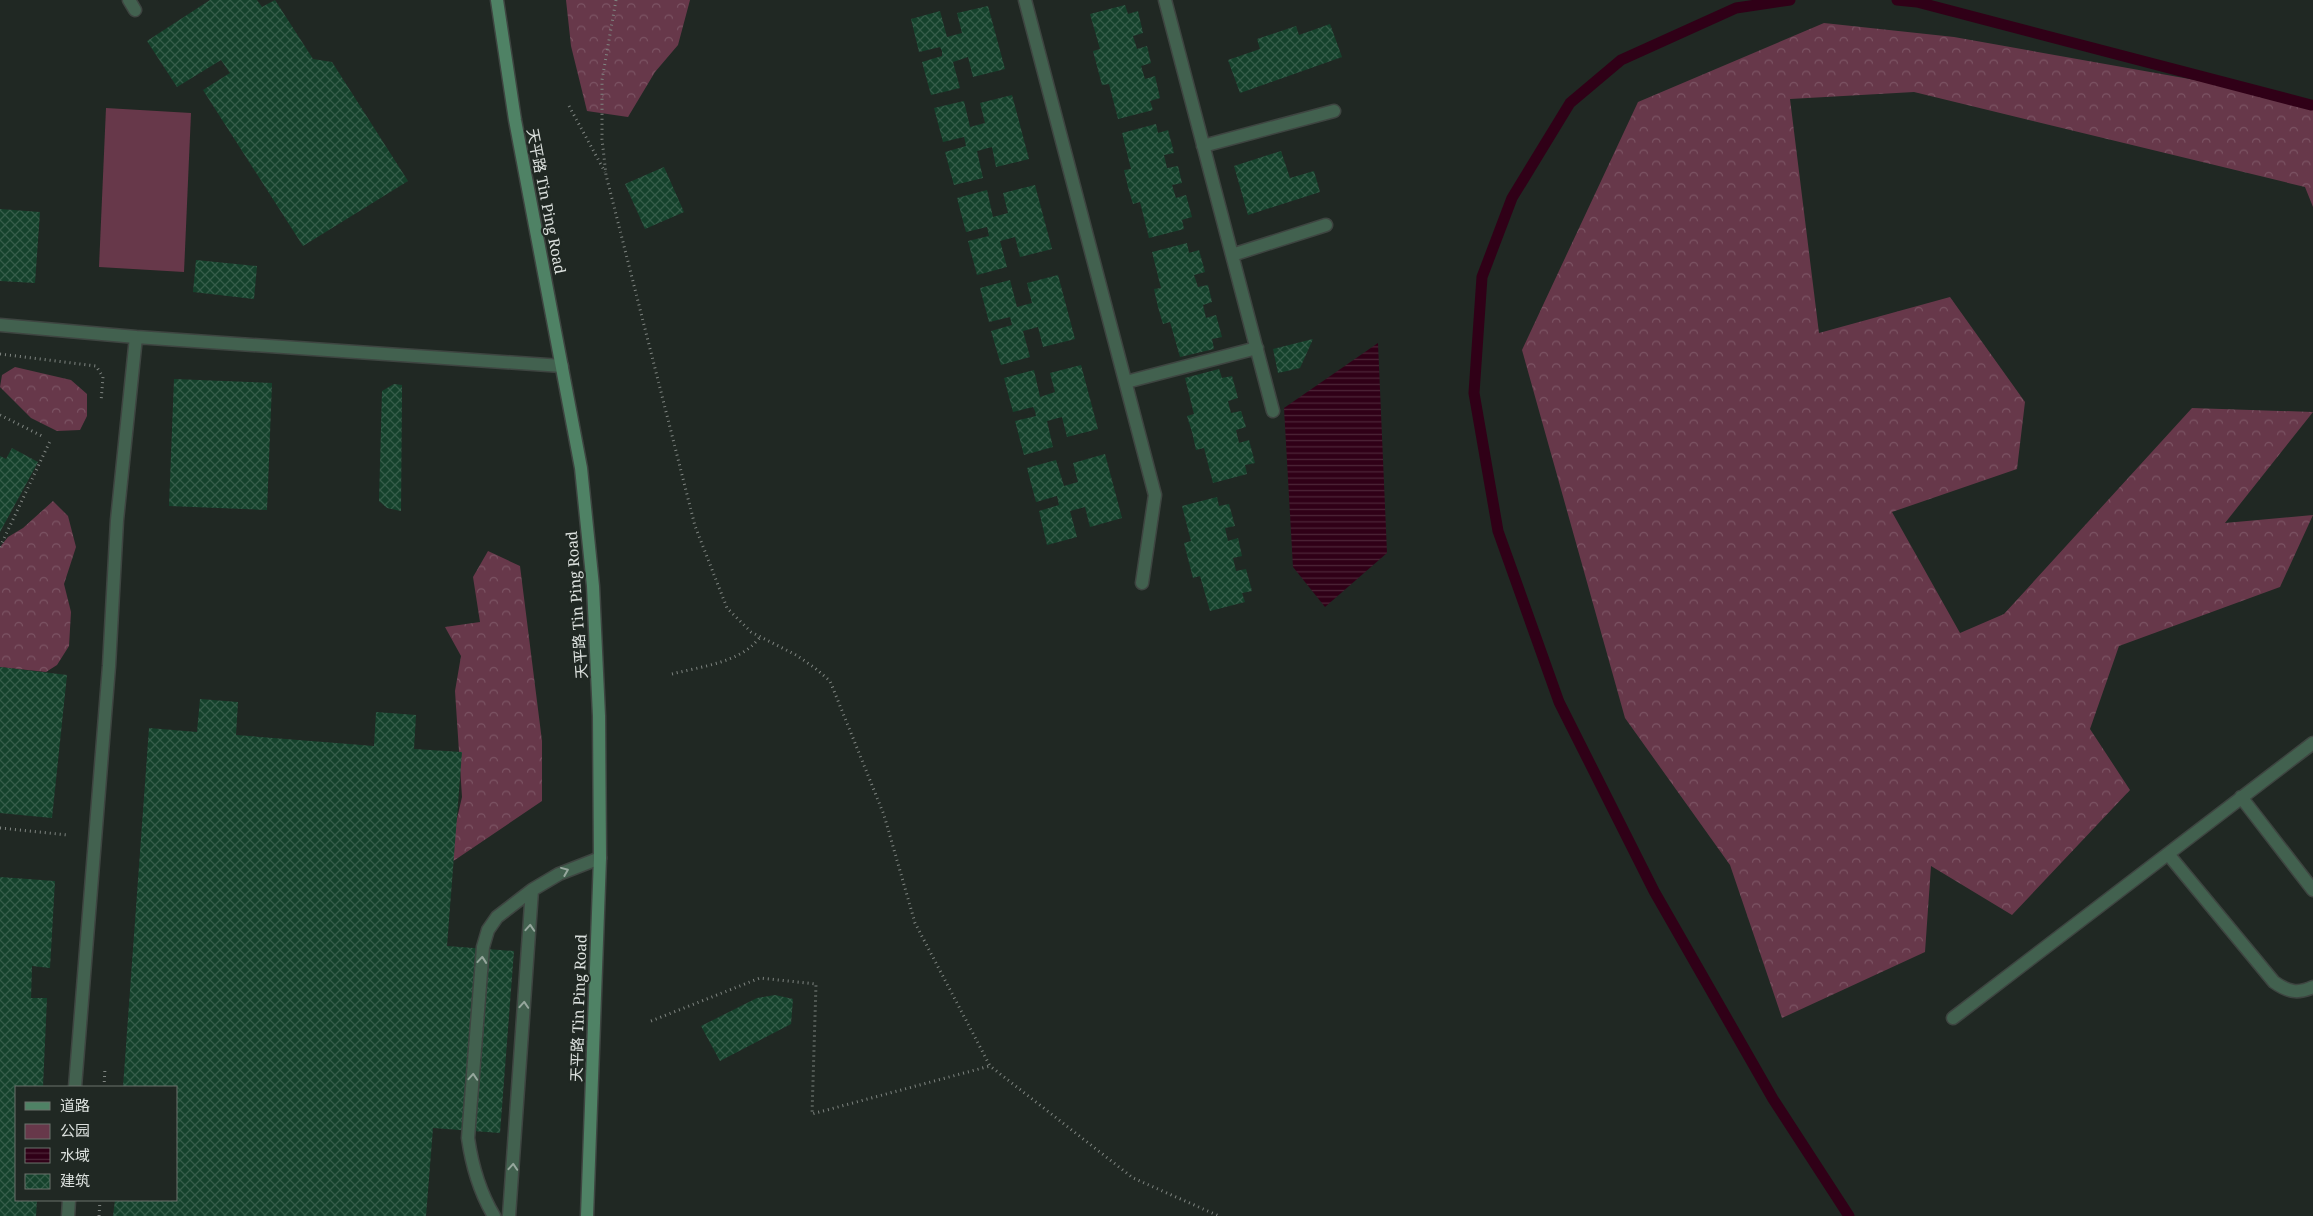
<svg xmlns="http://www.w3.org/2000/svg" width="2313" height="1216" viewBox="0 0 2313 1216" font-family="'Noto Serif','Noto Sans SC',serif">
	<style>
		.forest { fill: url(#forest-crowns) }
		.green { fill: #67384a }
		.water { fill: url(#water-rules) }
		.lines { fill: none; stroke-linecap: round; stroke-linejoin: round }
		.stream { stroke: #300017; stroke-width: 11 }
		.building { fill: url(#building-cross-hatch) }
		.lane-casing { stroke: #3e4541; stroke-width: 15 }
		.secondary-casing { stroke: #3e4541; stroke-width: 15 }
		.path { stroke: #7f8581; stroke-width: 3; stroke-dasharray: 1 4; stroke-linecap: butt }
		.lane { stroke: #42614f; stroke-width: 12 }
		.secondary { stroke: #4f8265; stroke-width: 12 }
		.oneway { stroke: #96a79d }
		.labels { text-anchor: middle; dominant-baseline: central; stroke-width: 4.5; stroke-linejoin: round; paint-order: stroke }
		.street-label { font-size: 15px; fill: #dbe0dd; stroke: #202823 }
	</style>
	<defs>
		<pattern id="forest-crowns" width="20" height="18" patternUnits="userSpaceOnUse" patternTransform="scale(1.25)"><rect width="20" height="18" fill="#67384a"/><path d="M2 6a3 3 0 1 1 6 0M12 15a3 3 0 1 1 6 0" fill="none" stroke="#7c5464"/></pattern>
		<pattern id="water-rules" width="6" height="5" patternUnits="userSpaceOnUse" patternTransform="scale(1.25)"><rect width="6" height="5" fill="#300017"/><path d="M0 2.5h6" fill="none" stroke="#4d2538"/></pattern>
		<pattern id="building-cross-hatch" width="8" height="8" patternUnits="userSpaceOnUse" patternTransform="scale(1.25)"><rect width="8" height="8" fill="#15422c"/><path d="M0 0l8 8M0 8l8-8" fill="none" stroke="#365d4a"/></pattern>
	</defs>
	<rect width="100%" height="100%" fill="#202823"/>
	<path class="forest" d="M566,0H690L678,45L655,72L628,117L587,111L571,46Z
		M1824,23L1954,37L2313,101V207L2305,187L1914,92L1790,99L1819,333L1950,297L2025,402L2017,469L1892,512L1960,633L2004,614L2192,408L2313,412L2225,523L2313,515L2280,587L2119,646L2090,729L2130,790L2012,915L1931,866L1925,952L1782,1018L1730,865L1625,718L1522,350L1638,102Z
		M15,367L71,380L87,394V416L80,430L57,431L31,418L0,387L2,375Z
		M53,501L68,516L76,547L64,584L71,612L69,646L57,665L46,672L0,667V547L8,537L23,528Z
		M488,551L520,566L542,741V801L446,866L462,797L455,691L461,656L445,627L480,622L473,577Z"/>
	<path class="green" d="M106,108L191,113L184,272L99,267Z"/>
	<path class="water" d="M1378,343L1387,553L1325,607L1293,567L1284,408Z"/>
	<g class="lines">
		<path class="stream" d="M1790,0L1736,8L1621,60L1570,103L1512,198L1482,277L1474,393L1498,531L1559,702L1654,891L1773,1099L1849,1216
			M1897,0L1917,2L2311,105"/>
	</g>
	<path class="building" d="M210,0H257L262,7L275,0L313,59L332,62L408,181L303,246L203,90L230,73L221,60L177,87L147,41Z
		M1125,5L1128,14L1138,11L1143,33L1133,36L1137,49L1147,46L1151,63L1141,66L1145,79L1155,76L1160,98L1150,101L1153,110L1118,119L1109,84L1102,85L1093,51L1100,49L1090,14Z
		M988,6L1005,69L973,77L968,57L953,62L960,88L931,95L922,62L942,56V51L940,47L919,52L911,19L940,11L947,37L962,33L957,13Z
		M1330,24L1342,57L1240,93L1228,60L1260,49L1257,39L1296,26L1299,35Z
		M1012,95L1029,159L996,167L992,147L977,151L983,178L954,185L945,152L966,146L965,141L964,137L943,142L934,108L964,101L970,127L985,123L980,103Z
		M1156,124L1158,133L1168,130L1174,153L1164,155L1167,168L1178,166L1182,183L1172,185L1176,198L1186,195L1192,217L1182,220L1184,229L1149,238L1140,202L1133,204L1128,187L1124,170L1131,169L1122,133Z
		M1281,151L1290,178L1314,171L1320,192L1248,215L1234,166Z
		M664,167L684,212L645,229L625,184Z
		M1035,185L1052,249L1020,257L1015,237L1000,241L1007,267L977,275L968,241L989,236L988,231L987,227L966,232L957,198L987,190L993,217L1008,213L1003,193Z
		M0,209L40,212L35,283L0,281Z
		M1187,243L1189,253L1199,250L1205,272L1194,275L1198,287L1208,285L1212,302L1203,305L1206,318L1216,315L1222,337L1212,339L1214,349L1180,357L1170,322L1163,324L1158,307L1154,289L1161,288L1152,252Z
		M196,260L257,266L254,299L193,292Z
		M1058,275L1075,339L1043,347L1038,327L1023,331L1030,357L1001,365L991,331L1012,325L1010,317L989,322L980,288L1010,280L1017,307L1032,303L1027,283Z
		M1313,339L1300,368L1278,373L1273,349Z
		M1081,365L1098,429L1067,437L1062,417L1047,421L1053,447L1024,455L1015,421L1036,416L1035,411L1033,407L1013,412L1004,378L1034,370L1040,397L1055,392L1050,373Z
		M1219,369L1222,378L1232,376L1238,398L1228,401L1231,413L1241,411L1246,427L1236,430L1239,443L1249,440L1255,463L1245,465L1247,474L1213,483L1204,448L1196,450L1192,432L1187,416L1194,414L1185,378Z
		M174,379L272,383L267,510L169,506Z
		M394,384L402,385L401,511L387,508L379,501L382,391Z
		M12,448L38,462L0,532V456L6,459Z
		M1105,454L1122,518L1090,527L1085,507L1070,511L1077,537L1047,545L1039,511L1059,505L1057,496L1036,502L1027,468L1056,460L1064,486L1078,482L1073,463Z
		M1217,497L1219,506L1229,504L1235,526L1225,528L1228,541L1238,538L1242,556L1233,558L1236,571L1246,569L1252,591L1242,593L1245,602L1210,611L1200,576L1193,578L1184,543L1191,541L1182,506Z
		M0,667L67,675L52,818L0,813Z
		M200,699L238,702L236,735L374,746L376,712L416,715L414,749L462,752L447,946L514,951L500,1133L433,1128L426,1216H113L115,1200H176V1087H123L149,728L197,732Z
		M0,877L55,881L50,968L32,966L31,998H47L43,1087H16V1200H37L36,1216H0Z
		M775,995L793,999L791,1024L720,1061L701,1026L757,998Z"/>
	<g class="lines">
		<g class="lane-casing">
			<path id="lane" d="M129,0L135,10
				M1025,0L1155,495L1142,583
				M1165,0L1273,411
				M1203,146L1334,111
				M1232,255L1326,225
				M0,325L136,337L562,366
				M1126,382L1257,348
				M2241,797L2313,890
				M2168,854L2274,982C2288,992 2298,994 2313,987
				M1953,1018L2313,743
				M75,1087L109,666L117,520L136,337
				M68,1216L69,1200
				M494,1216C479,1191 472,1166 468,1138L483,947L488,930L497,917L532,890L559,874L600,858
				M509,1216L532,890"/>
		</g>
		<g class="secondary-casing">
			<path id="secondary" d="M497,0L515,120L581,468L593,586L599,716L600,858L587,1216"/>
		</g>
		<path class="path" d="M616,0L602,80V139L606,175L695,526L727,608L751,632L796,655L815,668L830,681L884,815L915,923L990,1066L1133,1178L1219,1216
			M569,106L605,172
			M0,354L96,366L103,377L101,402
			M0,415L44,437
			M0,547L51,439
			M672,674C702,666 741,663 760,637
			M0,828L68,835
			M651,1021L760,978L816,984L812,1114L990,1066
			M104,1087L105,1068
			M99,1216L100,1200"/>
		<use href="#lane" class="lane"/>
		<use href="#secondary" class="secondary"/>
	</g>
	<defs><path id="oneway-chevron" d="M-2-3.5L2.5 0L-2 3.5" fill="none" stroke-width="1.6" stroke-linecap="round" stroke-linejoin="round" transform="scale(1.25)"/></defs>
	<g class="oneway">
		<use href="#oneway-chevron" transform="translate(565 871) rotate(-22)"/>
		<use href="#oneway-chevron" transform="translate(530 928) rotate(-86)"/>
		<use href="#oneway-chevron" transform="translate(482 960) rotate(-85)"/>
		<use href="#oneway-chevron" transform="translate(524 1005) rotate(-86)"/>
		<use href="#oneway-chevron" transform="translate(473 1077) rotate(-86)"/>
		<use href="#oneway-chevron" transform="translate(513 1167) rotate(-86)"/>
	</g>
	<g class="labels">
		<g class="street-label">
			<text transform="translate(547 201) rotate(79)">天平路 Tin Ping Road</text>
			<text transform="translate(576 605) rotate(-94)">天平路 Tin Ping Road</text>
			<text transform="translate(578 1008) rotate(-88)">天平路 Tin Ping Road</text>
		</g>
	</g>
	<rect x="15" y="1086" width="162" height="115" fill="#202823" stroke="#6b726d"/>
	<rect x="25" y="1102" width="25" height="8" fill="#4f8265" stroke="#6b726d"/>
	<text x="60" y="1111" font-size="15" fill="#dbe0dd">道路</text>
	<rect x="25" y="1124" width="25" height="15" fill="#67384a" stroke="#6b726d"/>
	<text x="60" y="1136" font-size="15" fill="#dbe0dd">公园</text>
	<rect x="25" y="1148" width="25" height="15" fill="url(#water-rules)" stroke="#6b726d"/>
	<text x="60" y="1161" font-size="15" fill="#dbe0dd">水域</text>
	<rect x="25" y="1174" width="25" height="15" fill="url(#building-cross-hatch)" stroke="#6b726d"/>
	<text x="60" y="1186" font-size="15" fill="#dbe0dd">建筑</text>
</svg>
